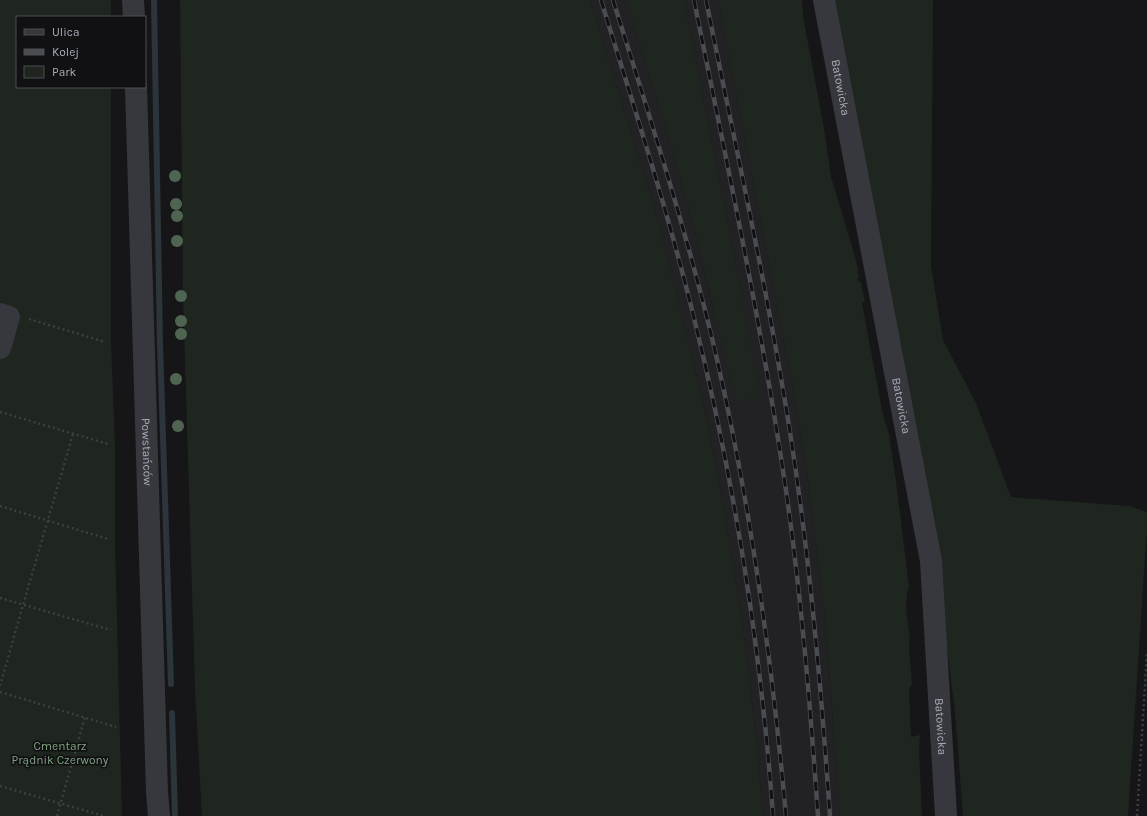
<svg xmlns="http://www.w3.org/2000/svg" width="1147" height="816" viewBox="0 0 1147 816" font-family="Karla,sans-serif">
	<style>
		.built { fill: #222225 }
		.green { fill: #1e261f }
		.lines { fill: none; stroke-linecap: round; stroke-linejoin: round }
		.stream { stroke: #2c353c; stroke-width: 6 }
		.path { stroke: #3d3f44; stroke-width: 2.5; stroke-dasharray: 2 3; stroke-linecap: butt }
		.minor { stroke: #37383d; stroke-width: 22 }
		.rail-casing { stroke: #4a4c52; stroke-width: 4.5 }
		.rail { stroke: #111113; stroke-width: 3; stroke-dasharray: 9; stroke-linecap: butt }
		.tree { fill: #506452 }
		.labels { text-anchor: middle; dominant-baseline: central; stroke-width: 3.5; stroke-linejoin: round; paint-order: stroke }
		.street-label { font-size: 12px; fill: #a8adb8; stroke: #111113 }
		.park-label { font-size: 12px; fill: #7fa381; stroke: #111113 }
	</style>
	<rect width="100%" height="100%" fill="#161618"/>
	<path class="built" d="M590,0H626L668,136L694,228L714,312L741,291L684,0H718L793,388L807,473L827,634L828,656L840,816H763L757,747L747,658L737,587L718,476L702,398L659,223Z"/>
	<path class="green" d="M0,0H111V17H17V87H111V343L115,446V542L122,816H0Z
		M180,0H590L659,223L702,398L718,476L737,587L747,658L757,747L763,816H202L195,688L183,295Z
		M626,0H684L741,291L760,398L736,401L694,228L668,136Z
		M718,0H802L803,17L824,128L831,177L830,178L832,180L856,260L859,277L857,279L861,283L865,302L862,303L883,415L889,434L896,481L909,587L907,594L906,608L910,639L909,647L912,685L909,688L911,737L920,735L919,752L922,816H840L828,656L827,634L807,473L793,388Z
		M835,0H933L931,266L943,340L976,403L1011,497L1129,506L1147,512V526L1128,816H963L955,712L926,483Z"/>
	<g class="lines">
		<path class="stream" d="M154,0L160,344L171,684
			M172,713L175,816"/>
		<path class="path" d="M29,319L105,342
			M0,412L108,444
			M0,506L108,539
			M0,598L111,630
			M0,686L23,605L73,434
			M0,692L116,727
			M0,786L104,816
			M57,816L85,717
			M1137,816L1147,652"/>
		<g class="minor">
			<path d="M133,0L134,17"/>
			<path id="s1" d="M824,0L931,561L946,816"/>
			<path id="s2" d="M136,87L157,792L159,816"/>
			<path d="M0,314L9,317L0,348"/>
		</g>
		<g class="rail-casing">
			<path id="rail" d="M601,0C633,104 667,208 693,314C734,479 761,647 773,816
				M613,0C650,118 688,235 716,355C751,507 772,661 786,816
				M694,0C726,159 760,317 784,477C801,590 810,703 818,816
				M706,0C735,144 767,287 790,432C810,559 821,687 830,816"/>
		</g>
		<use href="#rail" class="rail"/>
	</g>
	<g class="tree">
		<circle cx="175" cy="176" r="6"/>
		<circle cx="176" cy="204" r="6"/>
		<circle cx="177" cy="216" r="6"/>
		<circle cx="177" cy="241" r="6"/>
		<circle cx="181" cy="296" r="6"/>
		<circle cx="181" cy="321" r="6"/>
		<circle cx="181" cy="334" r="6"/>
		<circle cx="176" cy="379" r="6"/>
		<circle cx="178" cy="426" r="6"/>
	</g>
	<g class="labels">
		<g class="street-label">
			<text stroke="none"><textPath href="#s1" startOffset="89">Batowicka</textPath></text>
			<text stroke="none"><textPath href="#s1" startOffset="413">Batowicka</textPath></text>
			<text stroke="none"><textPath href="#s2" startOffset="365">Powstańców</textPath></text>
			<text stroke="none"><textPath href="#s1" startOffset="737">Batowicka</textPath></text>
		</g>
		<g class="park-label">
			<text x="60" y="746">Cmentarz<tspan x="60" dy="14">Prądnik Czerwony</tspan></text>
		</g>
	</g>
	<rect x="16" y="16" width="130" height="72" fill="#111113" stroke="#4d4f55"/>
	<rect x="24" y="29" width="20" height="6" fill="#37383d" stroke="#4d4f55"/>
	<text x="52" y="36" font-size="12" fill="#a8adb8">Ulica</text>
	<rect x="24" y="49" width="20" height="6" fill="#4a4c52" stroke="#4d4f55"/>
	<text x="52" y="56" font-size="12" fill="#a8adb8">Kolej</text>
	<rect x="24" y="66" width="20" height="12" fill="#1e261f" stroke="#4d4f55"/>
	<text x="52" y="76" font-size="12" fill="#a8adb8">Park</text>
</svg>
